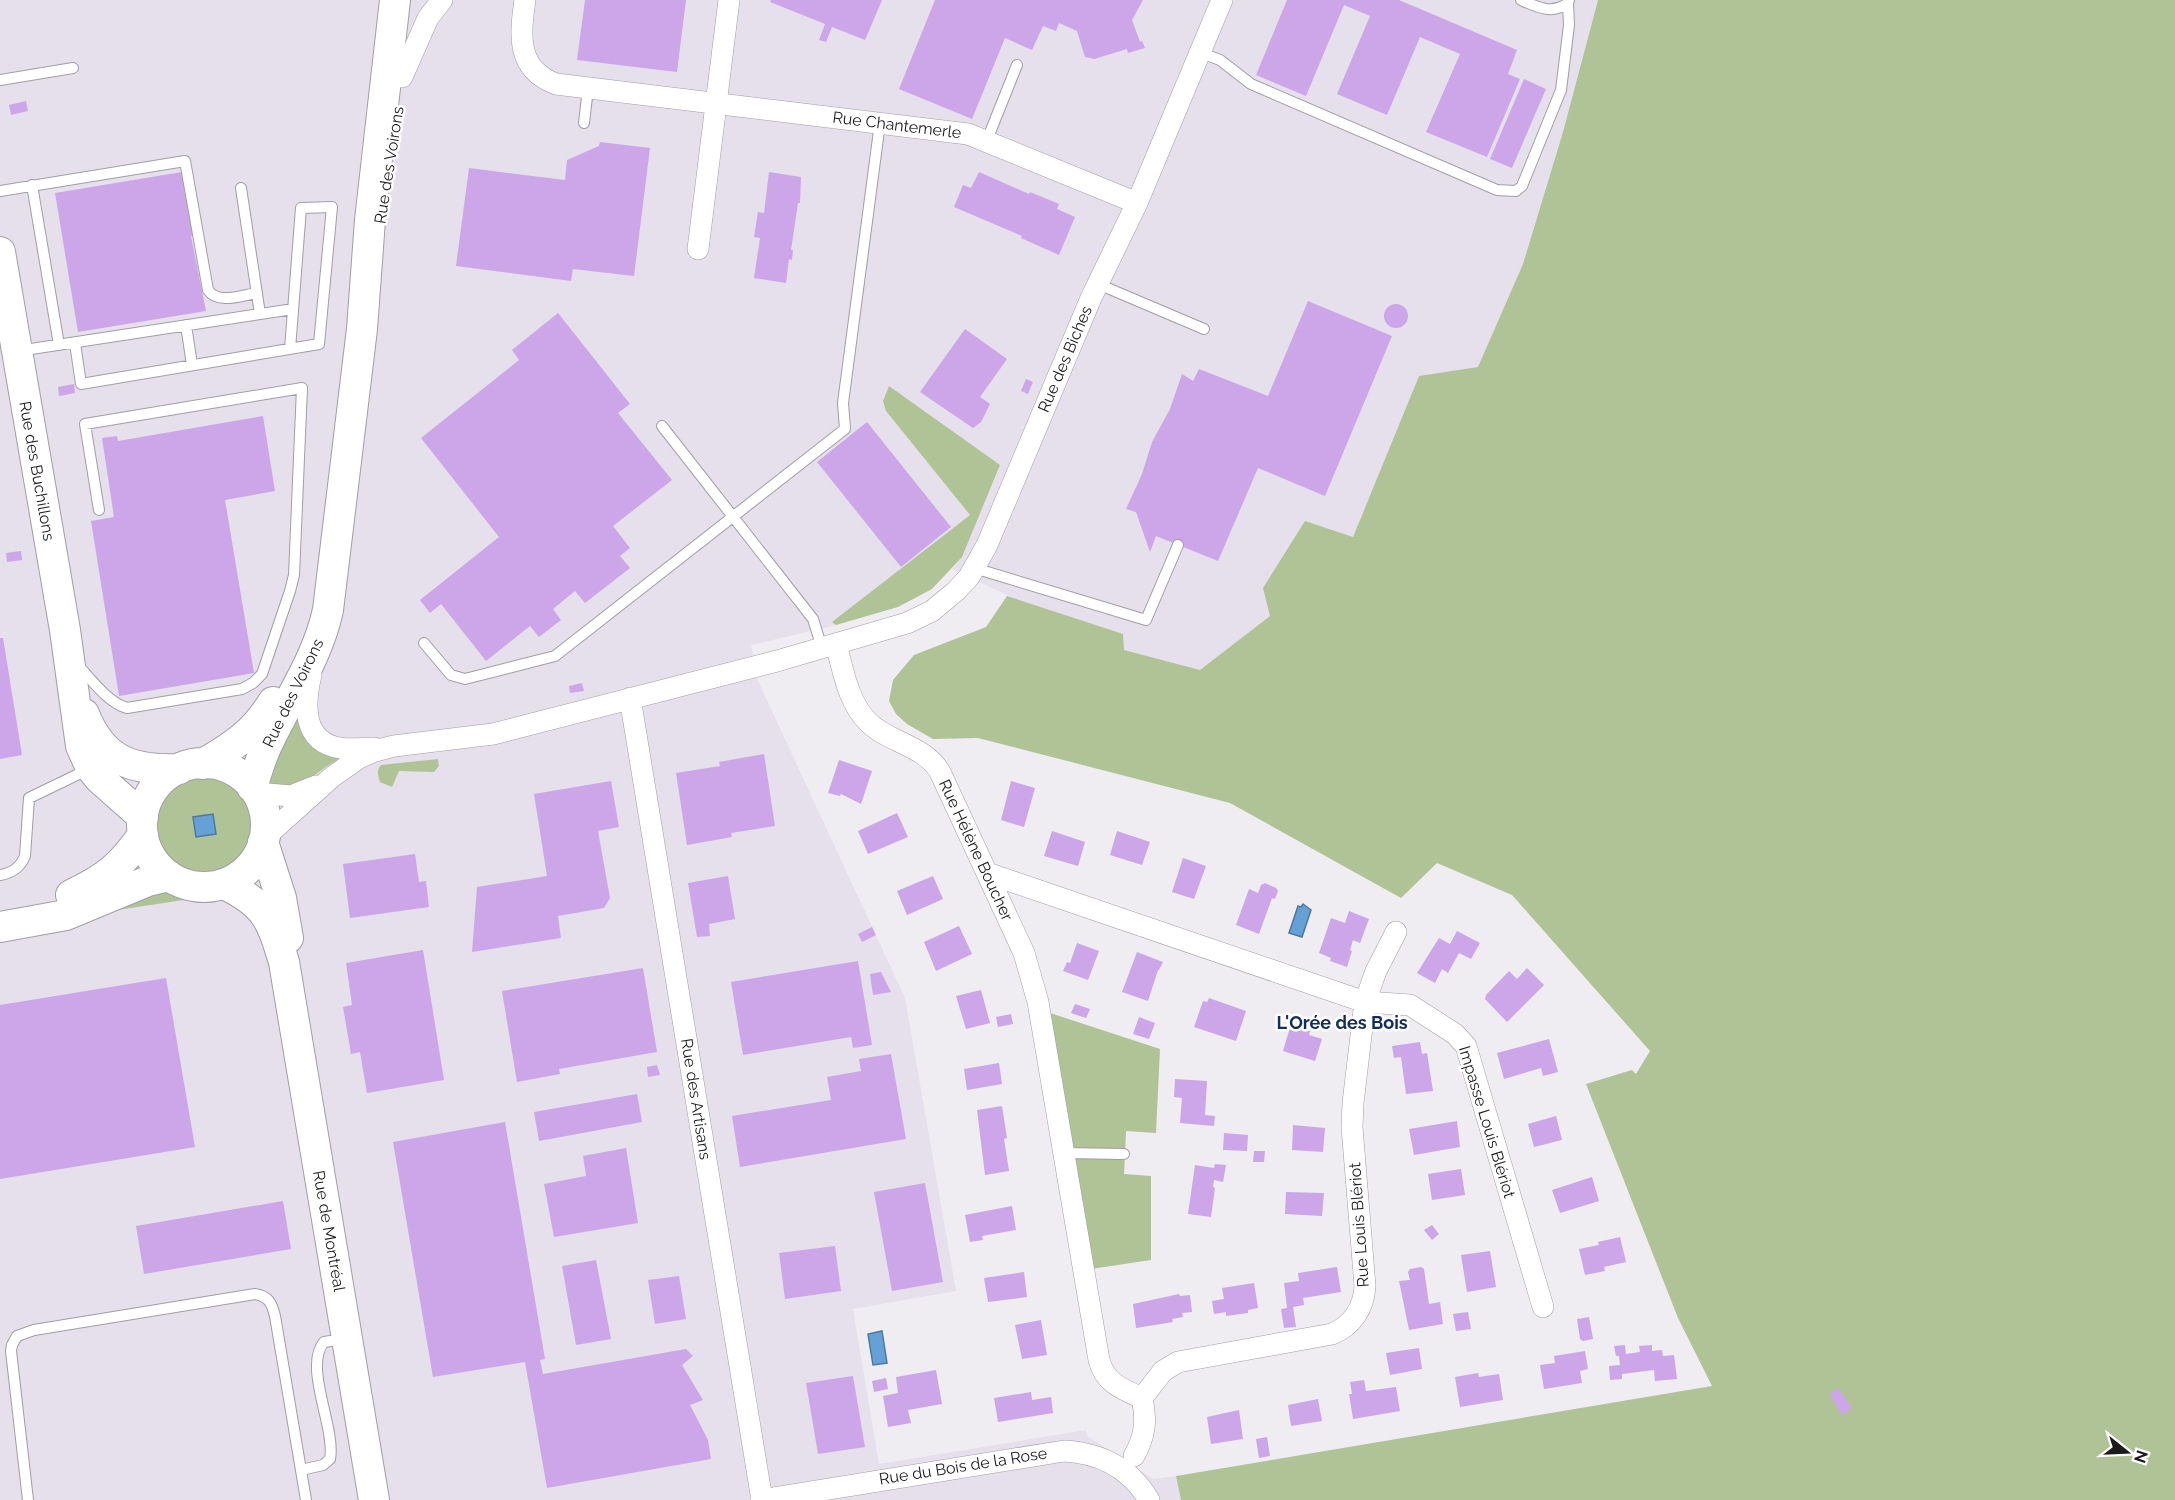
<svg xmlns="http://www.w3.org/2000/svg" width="2175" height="1500" viewBox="0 0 2175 1500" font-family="Raleway,sans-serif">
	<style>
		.built { fill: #e6dfec }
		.green { fill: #b0c397 }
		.water { fill: #65a0d6; stroke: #4f789e; stroke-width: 1.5 }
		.building { fill: #cca6e9 }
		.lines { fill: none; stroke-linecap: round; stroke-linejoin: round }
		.lane-casing { stroke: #a19ea4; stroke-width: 12 }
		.street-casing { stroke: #a19ea4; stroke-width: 22 }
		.secondary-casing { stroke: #a19ea4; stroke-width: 32 }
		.lane { stroke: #fff; stroke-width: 10 }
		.street { stroke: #fff; stroke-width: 21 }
		.secondary { stroke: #fff; stroke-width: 30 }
		.labels { text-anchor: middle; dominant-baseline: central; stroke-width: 5; stroke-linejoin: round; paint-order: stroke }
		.street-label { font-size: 16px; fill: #1b1a1c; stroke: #fff }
		.neighbourhood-label { font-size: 18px; font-weight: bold; fill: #132d63; stroke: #fff }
	</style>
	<rect width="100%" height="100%" fill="#efecf2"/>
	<path class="built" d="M0,0H1598L1563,132L1523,264L1478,368L1419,376L1353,537L1270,616L1200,670L1123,650L952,569L962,557L1000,465L886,411L970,515L832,622L836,625L751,645L758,681L905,998L956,1291L853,1309L879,1464L1086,1430L1087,1436L1153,1479L1176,1476L1181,1500H0Z"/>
	<path class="green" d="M1598,0H2175V1500H1181L1176,1476L1712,1386L1678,1318L1586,1084L1632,1070L1636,1074L1650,1051L1512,895L1437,863L1401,898L1230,803L978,738L933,739L907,724L896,714L889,701L893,680L914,655L986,627L1007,596L1123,634L1124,650L1200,670L1270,616L1263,588L1305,521L1353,537L1419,376L1478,367L1523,264L1563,132Z
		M889,386L1000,465L962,557L932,589L898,607L836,625L832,622L970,515L886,411L883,401Z
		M296,705L342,758L327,766L299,787L270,785L267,781Z
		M438,759L439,766L434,772L399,771L392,787L380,782C378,775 376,771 381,765Z
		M207,776C277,788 260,881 199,874C139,867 141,780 207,776Z
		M168,891L190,899L91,914L136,892Z
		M1047,1012L1160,1049L1156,1133L1126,1131L1124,1174L1151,1176V1260L1091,1269Z"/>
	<path class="water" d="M213,814L216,834L196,837L193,817Z
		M1303,904L1311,910L1302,937L1289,933L1298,906L1301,907Z
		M882,1331L887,1363L873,1365L868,1334Z"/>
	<path class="building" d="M585,0H686L677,72L577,60Z
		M771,0H882L865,40L832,27L826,42L819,40L825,24L770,2Z
		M935,0H1143L1132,20L1140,42L1142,41L1145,48L1128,53L1127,49L1094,59L1090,58L1085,57L1077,31L1059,23L1056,31L1043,26L1032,50L1005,38L972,119L899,89Z
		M1287,0H1399L1517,50L1508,74L1520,79L1487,157L1426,132L1460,54L1420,37L1387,115L1337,94L1370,16L1344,5L1306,96L1256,75Z
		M1524,79L1546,89L1512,168L1490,159Z
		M26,101L28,111L11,115L9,105Z
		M600,142L650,148L634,276L573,269L571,281L456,266L469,168L565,180L567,160L599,146Z
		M182,172L193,236H191L206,311L78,332L55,193Z
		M769,172L801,177L800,203H798L791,250H793L792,260L789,259L786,283L754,278L760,238L754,237L758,212L764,213Z
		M979,172L1029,194L1030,192L1059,204L1057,209L1075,217L1059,255L1021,238L1022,236L954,207L963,185L971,188Z
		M1308,301L1392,336L1325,496L1258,468L1218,561L1156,536L1150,552L1136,512L1126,509L1142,474L1152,442L1170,409L1182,374L1193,381L1199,369L1268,396Z
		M1384 316a12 12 0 1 1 24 0a12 12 0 1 1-24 0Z
		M558,313L630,404L618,413L672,480L613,526L630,548L620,556L630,568L585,603L575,591L553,609L561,620L539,637L530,626L486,661L441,604L430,613L420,600L499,537L421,438L519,360L512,350Z
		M965,329L1007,359L980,397L990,404L981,422L973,428L920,392Z
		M1026,379L1033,382L1028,394L1021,391Z
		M74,384L75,393L59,396L58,387Z
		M263,416L275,491L225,500L254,673L119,696L91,521L114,517L102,438L117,436L118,441Z
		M867,422L951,527L901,567L817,462Z
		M21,551L22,560L7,562L6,553Z
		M0,638H3L22,755L0,759Z
		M582,683L584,691L570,693L569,686Z
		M764,754L775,826L731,833L732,837L687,845L676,773L720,766L719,762Z
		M839,760L872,771L861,804L841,794L840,796L828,793Z
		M611,781L619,827L598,831L610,898L604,908L558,916L561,938L472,952L477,887L547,876L534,794Z
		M1011,781L1035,788L1024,827L1001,820Z
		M897,813L908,837L868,854L858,831Z
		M1052,831L1085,842L1078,866L1044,856Z
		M1117,831L1150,842L1142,865L1110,855Z
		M415,854L419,882L426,881L429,907L350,918L343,864Z
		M1183,858L1206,866L1194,899L1172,892Z
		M728,876L735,919L709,924L710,936L697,937L688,883Z
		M933,876L943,899L907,915L897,891Z
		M1265,883L1276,888L1278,891L1275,899L1272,898L1259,934L1236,925L1249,889L1258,893L1261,885Z
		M1349,911L1369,919L1360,943L1353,940L1350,950L1352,951L1347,967L1330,961L1331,958L1319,953L1331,918L1345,923Z
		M959,926L972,954L936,971L924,942Z
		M872,927L876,935L862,942L858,934Z
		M1457,931L1480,943L1471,959L1459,953L1448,973L1442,969L1435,983L1417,973L1439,938L1450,944Z
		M1077,943L1099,951L1088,980L1063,971L1067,962L1070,963Z
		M423,950L444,1080L367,1093L360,1052L351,1054L343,1007L352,1005L346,963Z
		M1137,952L1163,962L1159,970H1158L1148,1001L1122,992Z
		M858,961L872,1045L853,1048L851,1037L743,1055L731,982Z
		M643,968L657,1052L559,1069L560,1074L517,1082L502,991Z
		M1527,968L1544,985L1507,1022L1485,999L1486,995L1509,971L1517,979Z
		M881,972L891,992L873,995L870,974Z
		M166,978L195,1147L0,1179V1005Z
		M981,990L990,1023L966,1029L956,996Z
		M1209,998L1246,1011L1236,1041L1194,1027L1203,1001L1207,1002Z
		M1075,1004L1090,1009L1086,1018L1071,1013Z
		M1011,1014L1013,1024L998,1027L996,1017Z
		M1139,1017L1155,1023L1149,1039L1133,1034Z
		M1291,1024L1310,1031L1309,1035L1322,1039L1315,1061L1283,1051Z
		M1549,1039L1558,1072L1543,1076L1541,1068L1504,1079L1497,1053Z
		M1420,1042L1422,1054L1427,1053L1433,1091L1406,1094L1401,1057L1394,1058L1392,1046Z
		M891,1054L906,1139L740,1167L732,1116L831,1100L827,1077L861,1071L859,1059Z
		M999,1063L1002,1084L967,1090L964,1069Z
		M657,1065L660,1075L648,1077L647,1067Z
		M1175,1079L1207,1081L1205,1115L1215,1116L1214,1126L1180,1123L1182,1098L1174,1097Z
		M637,1094L642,1122L539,1141L534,1112Z
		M1002,1106L1007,1138L1004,1139L1009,1171L985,1175L977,1110Z
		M1556,1116L1562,1140L1534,1147L1528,1124Z
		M1457,1121L1460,1147L1414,1155L1409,1129Z
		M505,1122L545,1359L540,1360L543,1374L686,1349L693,1356L682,1365L703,1400L690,1405L708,1440L711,1459L547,1488L525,1362L433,1377L393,1142Z
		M1293,1125L1325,1128L1323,1152L1292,1150Z
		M1224,1133L1248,1135L1247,1151L1223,1150Z
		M626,1148L638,1223L554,1237L544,1184L586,1176L583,1156Z
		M1254,1151H1265L1264,1162H1253Z
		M1215,1164L1226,1165L1223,1182L1214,1180L1213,1187L1215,1188L1211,1217L1188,1214L1195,1165L1214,1168Z
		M1461,1169L1465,1195L1432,1200L1428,1174Z
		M1592,1177L1599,1201L1560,1213L1552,1190Z
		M925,1183L943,1282L892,1291L874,1192Z
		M1286,1192L1324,1193L1322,1216L1285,1214Z
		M283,1201L291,1249L144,1274L136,1226Z
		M1012,1206L1016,1230L982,1236L983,1240L970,1242L965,1215Z
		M1432,1225L1439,1234L1432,1240L1424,1230Z
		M1620,1237L1626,1262L1604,1267L1605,1271L1585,1275L1579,1249L1599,1245L1598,1242Z
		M835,1246L841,1291L785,1299L779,1253Z
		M1490,1251L1496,1287L1467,1292L1461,1255Z
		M596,1260L611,1339L576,1345L562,1266Z
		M1337,1267L1341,1292L1303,1298L1304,1305L1293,1307L1296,1327L1284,1328L1281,1309L1287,1308L1284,1283L1299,1281L1298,1273Z
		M1421,1267L1424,1269L1429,1304L1440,1302L1443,1324L1409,1330L1399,1281L1410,1280L1408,1272L1410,1269Z
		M1024,1272L1027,1297L988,1302L984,1278Z
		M679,1276L686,1319L655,1324L648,1280Z
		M1254,1283L1258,1308L1248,1310V1313L1226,1316V1312L1214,1314L1212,1301L1224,1299L1222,1288Z
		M1179,1294L1180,1296L1190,1295L1192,1312L1182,1313L1183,1317L1172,1319L1173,1322L1136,1328L1133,1304Z
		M1468,1312L1471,1329L1456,1331L1453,1314Z
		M1589,1317L1593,1339L1583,1341L1580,1339L1577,1319Z
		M1041,1320L1047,1355L1022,1359L1015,1325Z
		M1625,1345L1626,1354L1640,1352L1639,1346L1652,1345V1351L1662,1350L1663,1356L1674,1355L1677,1379L1655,1381L1654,1370L1622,1374V1379L1610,1380L1609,1366L1620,1365L1619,1356H1616L1614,1346Z
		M1419,1348L1422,1369L1390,1375L1386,1353Z
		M1585,1351L1588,1369L1580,1371L1582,1383L1544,1389L1540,1365L1555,1363L1554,1356Z
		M936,1370L942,1404L908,1410L911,1423L888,1427L883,1396L898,1393L896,1377Z
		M1478,1373L1479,1377L1499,1374L1503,1400L1460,1407L1455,1377Z
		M853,1376L865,1447L818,1454L806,1383Z
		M886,1378L888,1389L874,1392L872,1381Z
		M1364,1380L1366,1391L1396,1387L1400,1411L1353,1419L1349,1394H1352L1350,1382Z
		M1838,1388L1852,1408L1842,1415L1829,1394Z
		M1031,1392L1032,1400L1051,1397L1053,1413L998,1422L994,1398Z
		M1318,1399L1322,1421L1291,1426L1288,1405Z
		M1239,1410L1243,1439L1211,1444L1207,1417Z
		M1267,1437L1270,1456L1259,1458L1256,1439Z"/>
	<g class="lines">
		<g class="lane-casing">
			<path id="lane" d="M1521,0C1537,7 1552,15 1568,3L1569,0
				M1199,52L1220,60L1251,84L1497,190L1516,191L1522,186L1561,90L1569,25L1568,3
				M0,80L73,68
				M584,123L588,88
				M987,140L1017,65
				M32,185L59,345
				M241,188L260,314
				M0,191L185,161L208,290C218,305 242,295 257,293
				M1098,284L1204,329
				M186,325L192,365
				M75,343L81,384L319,344L332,207L301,208L290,349
				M18,351L293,309
				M662,426L813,619L822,648
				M974,568L1146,620L1178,545
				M424,643L451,675L465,679L555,656L845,429L843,403L880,123
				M77,664C91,679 107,702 127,708L242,689L253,683L262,674L290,591L294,575L302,388L85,424L99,510
				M0,875C12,873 20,868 25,856L29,798L89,769
				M1064,1153L1124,1154
				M301,1470L323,1465L330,1459C336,1428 303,1367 324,1342L344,1339
				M28,1500L11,1351L12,1345L17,1336L34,1330L255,1294C269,1296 272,1304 275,1316L306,1500"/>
		</g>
		<g class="street-casing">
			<path id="street" d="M525,0C520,35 516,69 556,84L968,134L1137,203
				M402,77L428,18L442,0
				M698,249L729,0
				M836,644C843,670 848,702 868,722C889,743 924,745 940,772L1024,953L1038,1002L1099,1360C1105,1383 1122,1389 1142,1398
				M311,675C304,704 302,742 340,748C351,750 363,748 374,748
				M630,698L762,1500
				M256,793L291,796L316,786
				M264,838L332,777L359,758L375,751L394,746L493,734L777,661L907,623L932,611L956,591L969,577L987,545L1091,298L1137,203L1222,0
				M987,873L1365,1002L1353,1103L1352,1127L1365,1286C1364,1308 1352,1326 1332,1334L1178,1362L1163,1371L1142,1398
				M1396,932L1376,971L1365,1002L1410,1005L1455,1034L1466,1046L1543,1307
				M1134,1456C1145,1437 1147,1420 1142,1398
				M761,1500L1064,1451C1101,1453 1130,1468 1149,1500"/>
		</g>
		<g class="secondary-casing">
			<path id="secondary" d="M0,252L65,630L81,746L91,768L99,778L143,817
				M84,714C102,760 131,771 179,769
				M142 825a62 62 0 1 1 124 0a62 62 0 1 1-124 0Z
				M203,764C234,746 254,733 273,702
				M252,787C257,772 261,757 268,743C289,698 317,660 328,610L362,329L370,220L395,0
				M263,842L281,898L288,938
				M224,884C266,904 271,919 284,962L374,1500
				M71,895C107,878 120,867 143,835
				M0,927L66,915L148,881L169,876"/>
		</g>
		<use href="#lane" class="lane"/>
		<use href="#street" class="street"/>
		<use href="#secondary" class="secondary"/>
	</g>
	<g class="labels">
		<g class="street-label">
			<text transform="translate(897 125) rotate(7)">Rue Chantemerle</text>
			<text transform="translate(389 165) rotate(-81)">Rue des Voirons</text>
			<text transform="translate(1065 359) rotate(-67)">Rue des Biches</text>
			<text transform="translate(37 471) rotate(80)">Rue des Buchillons</text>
			<text transform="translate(293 693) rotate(-64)">Rue des Voirons</text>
			<text transform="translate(976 850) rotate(65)">Rue Hélène Boucher</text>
			<text transform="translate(696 1099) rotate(81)">Rue des Artisans</text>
			<text transform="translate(1487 1122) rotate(73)">Impasse Louis Blériot</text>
			<text transform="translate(1359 1225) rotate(-94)">Rue Louis Blériot</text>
			<text transform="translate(329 1231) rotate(80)">Rue de Montréal</text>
			<text transform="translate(963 1466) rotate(-9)">Rue du Bois de la Rose</text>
		</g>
		<g class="neighbourhood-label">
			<text x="1342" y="1022">L'Orée des Bois</text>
		</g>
	</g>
	<g transform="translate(2127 1452) rotate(108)" stroke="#ffffff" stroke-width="4.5" paint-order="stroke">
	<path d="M0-4.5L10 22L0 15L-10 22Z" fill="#1b1a1c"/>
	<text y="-9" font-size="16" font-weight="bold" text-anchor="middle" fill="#1b1a1c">N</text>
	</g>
</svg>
